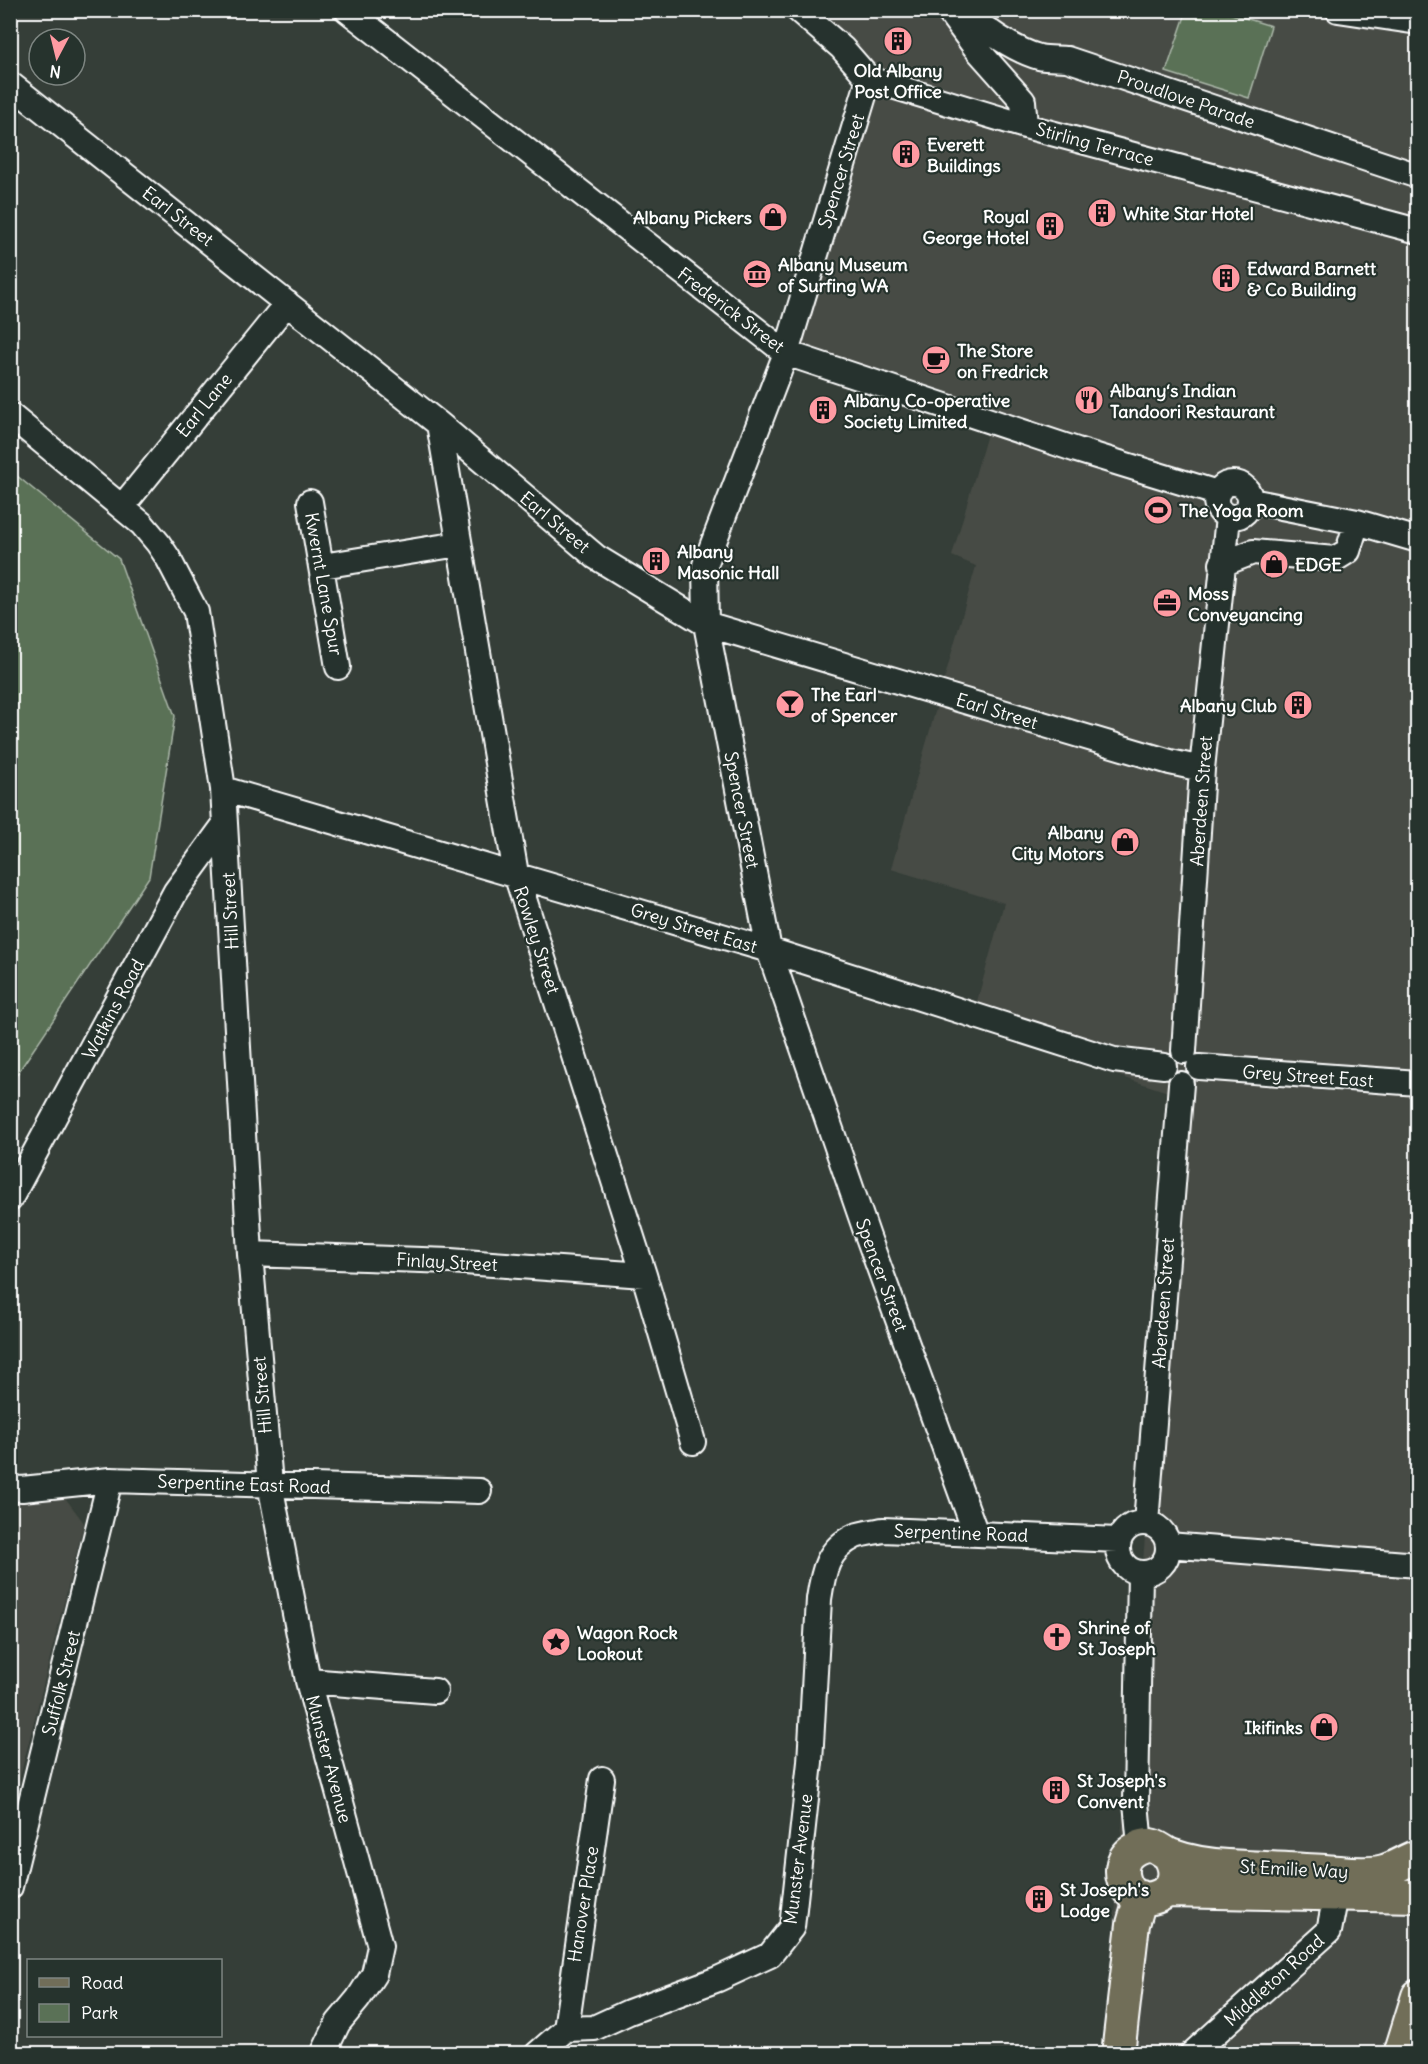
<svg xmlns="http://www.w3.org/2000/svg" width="1428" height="2064" viewBox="0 0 1428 2064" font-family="Delius,sans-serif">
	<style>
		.built { fill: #474b45 }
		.green { fill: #5a7156; stroke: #acb8aa; stroke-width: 1.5 }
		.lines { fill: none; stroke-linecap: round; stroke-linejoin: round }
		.minor-casing { stroke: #fff; stroke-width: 28 }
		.major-casing { stroke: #fff; stroke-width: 36 }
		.minor { stroke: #26332d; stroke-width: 24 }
		.major { stroke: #716e59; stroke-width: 32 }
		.labels { text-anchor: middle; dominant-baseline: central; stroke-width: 4.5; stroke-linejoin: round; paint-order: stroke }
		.poi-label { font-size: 18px; font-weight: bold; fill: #fff; stroke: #26332d; text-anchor: start }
		.street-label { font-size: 18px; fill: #fff; stroke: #26332d }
	</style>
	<rect width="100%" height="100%" fill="#353e38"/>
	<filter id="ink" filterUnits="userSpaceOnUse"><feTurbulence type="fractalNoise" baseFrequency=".0167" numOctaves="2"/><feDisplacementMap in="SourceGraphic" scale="12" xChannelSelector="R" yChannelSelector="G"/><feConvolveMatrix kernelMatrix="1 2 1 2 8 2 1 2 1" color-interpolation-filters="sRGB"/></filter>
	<g filter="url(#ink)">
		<path class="built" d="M778,11H1417V2053H1104L1180,1096L970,1027L1004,903L891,869L976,566L952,556L991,420L786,353L869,79Z
			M11,1496L66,1499L84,1523L11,1813Z"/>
		<path class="green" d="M1187,10L1222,11L1271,26L1249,98L1166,72Z
			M11,471L119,559L175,716L149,877L11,1083Z"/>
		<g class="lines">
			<g class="minor-casing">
				<path id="minor" d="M347,10L786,353L1077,450L1217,493
					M798,10L842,48L869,79L1025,126L1418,231
					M961,10C980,26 1015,51 1039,57C1048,59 1058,58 1067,59L1418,176
					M1338,10L1418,22
					M950,13L975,47L1023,101L1025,126
					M869,79L786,353L705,565L706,624L769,950L868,1237L976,1534
					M10,84L439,424L596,557L706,624L1170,762L1202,769
					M10,415L142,524L158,543L168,558L196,612L223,789L250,1254L270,1484L308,1681L380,1946L374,1974L358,1999L338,2023L323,2054
					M439,424L516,874L644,1275L693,1442
					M1216 500a17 17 0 1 1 34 0a17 17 0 1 1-34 0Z
					M1251,501L1357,522L1418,540
					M310,502L338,667
					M122,507L287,303
					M1222,564L1253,552L1335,559L1348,551L1357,522
					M322,566L459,544
					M223,789L769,950L1114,1060L1164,1066
					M1184,1051L1202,769L1228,517
					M1199,1067L1418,1083
					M10,1199L176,891L225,824
					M250,1254L450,1261L644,1275
					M10,1488L22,1489L110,1480L479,1491
					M1118 1548a25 25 0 1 1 50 0a25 25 0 1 1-50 0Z
					M1146,1523L1181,1084
					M1168,1545L1418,1565
					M1140,1573L1136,1802L1140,1846
					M308,1681L435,1691
					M10,1887L110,1480
					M566,2029L602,1779
					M537,2054L566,2029L594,2028L629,2012L718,1979L770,1955L792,1927L810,1762L819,1599C823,1572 827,1549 855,1536C863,1533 874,1532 883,1530L1118,1540
					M1192,2054L1329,1931L1336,1895"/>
			</g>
			<g class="major-casing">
				<path id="major" d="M1168,1854C1194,1894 1133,1917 1123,1879C1121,1872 1122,1863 1126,1857C1131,1850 1141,1845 1150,1845C1158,1846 1163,1852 1170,1855C1189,1862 1208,1865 1228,1866C1260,1868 1293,1869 1325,1871C1343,1872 1366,1876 1384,1871C1395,1868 1407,1860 1418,1856
					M1167,1891L1418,1896
					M1118,2054L1133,1924L1141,1897
					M1400,2054L1418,1996"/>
			</g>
			<use href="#minor" class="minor"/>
			<use href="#major" class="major"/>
		</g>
	</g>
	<defs>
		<g id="building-disc" transform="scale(1.5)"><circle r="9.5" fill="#ff9aa2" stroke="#26332d"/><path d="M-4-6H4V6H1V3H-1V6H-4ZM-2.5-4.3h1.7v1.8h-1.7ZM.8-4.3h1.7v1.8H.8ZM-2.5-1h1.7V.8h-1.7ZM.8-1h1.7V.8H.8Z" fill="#111"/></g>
		<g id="shop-disc" transform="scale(1.5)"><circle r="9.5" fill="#ff9aa2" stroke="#26332d"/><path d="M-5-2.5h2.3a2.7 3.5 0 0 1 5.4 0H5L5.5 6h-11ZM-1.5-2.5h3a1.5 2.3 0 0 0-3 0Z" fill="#111"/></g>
		<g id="museum-disc" transform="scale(1.5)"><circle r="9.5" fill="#ff9aa2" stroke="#26332d"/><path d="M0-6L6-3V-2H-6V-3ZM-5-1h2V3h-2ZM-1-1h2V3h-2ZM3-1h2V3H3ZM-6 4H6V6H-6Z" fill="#111"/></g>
		<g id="cafe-disc" transform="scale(1.5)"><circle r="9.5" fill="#ff9aa2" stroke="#26332d"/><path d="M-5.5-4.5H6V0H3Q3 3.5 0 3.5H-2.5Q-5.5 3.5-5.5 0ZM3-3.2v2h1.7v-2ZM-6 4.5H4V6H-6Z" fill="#111"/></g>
		<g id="restaurant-disc" transform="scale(1.5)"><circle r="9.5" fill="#ff9aa2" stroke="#26332d"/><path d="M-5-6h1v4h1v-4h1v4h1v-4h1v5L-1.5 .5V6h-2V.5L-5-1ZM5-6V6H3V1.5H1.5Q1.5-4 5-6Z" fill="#111"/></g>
		<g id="stadium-disc" transform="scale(1.5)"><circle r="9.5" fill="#ff9aa2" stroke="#26332d"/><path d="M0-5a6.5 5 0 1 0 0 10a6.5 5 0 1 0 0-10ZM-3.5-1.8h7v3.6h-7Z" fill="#111"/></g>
		<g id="office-disc" transform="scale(1.5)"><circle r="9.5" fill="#ff9aa2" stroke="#26332d"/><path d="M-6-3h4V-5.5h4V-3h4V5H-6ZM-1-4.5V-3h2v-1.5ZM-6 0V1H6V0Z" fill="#111"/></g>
		<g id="bar-disc" transform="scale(1.5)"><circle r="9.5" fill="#ff9aa2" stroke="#26332d"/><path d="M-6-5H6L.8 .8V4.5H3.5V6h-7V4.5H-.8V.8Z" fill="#111"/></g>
		<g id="church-disc" transform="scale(1.5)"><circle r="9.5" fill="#ff9aa2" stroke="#26332d"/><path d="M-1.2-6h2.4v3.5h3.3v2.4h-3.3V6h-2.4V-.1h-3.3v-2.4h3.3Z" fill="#111"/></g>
		<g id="sight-disc" transform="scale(1.5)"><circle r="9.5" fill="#ff9aa2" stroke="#26332d"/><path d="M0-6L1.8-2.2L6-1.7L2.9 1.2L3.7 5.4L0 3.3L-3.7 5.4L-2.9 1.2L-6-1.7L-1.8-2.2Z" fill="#111"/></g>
	</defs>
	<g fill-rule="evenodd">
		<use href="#building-disc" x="898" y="41"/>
		<use href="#building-disc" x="906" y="154"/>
		<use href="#building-disc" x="1102" y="213"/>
		<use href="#shop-disc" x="773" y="217"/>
		<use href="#building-disc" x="1050" y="226"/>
		<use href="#museum-disc" x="757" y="274"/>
		<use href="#building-disc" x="1226" y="278"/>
		<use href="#cafe-disc" x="936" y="360"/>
		<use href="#restaurant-disc" x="1089" y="400"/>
		<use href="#building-disc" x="823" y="410"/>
		<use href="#stadium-disc" x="1158" y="510"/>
		<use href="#building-disc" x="656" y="561"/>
		<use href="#shop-disc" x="1274" y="564"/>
		<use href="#office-disc" x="1167" y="603"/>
		<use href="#bar-disc" x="790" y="704"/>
		<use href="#building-disc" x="1298" y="705"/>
		<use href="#shop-disc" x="1125" y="842"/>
		<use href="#church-disc" x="1057" y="1637"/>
		<use href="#sight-disc" x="556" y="1642"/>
		<use href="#shop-disc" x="1324" y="1727"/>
		<use href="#building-disc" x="1056" y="1790"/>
		<use href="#building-disc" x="1039" y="1899"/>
	</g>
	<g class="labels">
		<g class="poi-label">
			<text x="898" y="70" text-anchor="middle">Old Albany<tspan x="898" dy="21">Post Office</tspan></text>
			<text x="927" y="144">Everett<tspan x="927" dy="21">Buildings</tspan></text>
			<text x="1123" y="213">White Star Hotel</text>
			<text x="1029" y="216" text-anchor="end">Royal<tspan x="1029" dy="21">George Hotel</tspan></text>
			<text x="752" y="217" text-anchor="end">Albany Pickers</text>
			<text x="778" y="264">Albany Museum<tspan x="778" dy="21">of Surfing WA</tspan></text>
			<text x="1247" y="268">Edward Barnett<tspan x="1247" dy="21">&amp; Co Building</tspan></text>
			<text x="957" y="350">The Store<tspan x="957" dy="21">on Fredrick</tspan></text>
			<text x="1110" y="390">Albany‘s Indian<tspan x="1110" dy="21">Tandoori Restaurant</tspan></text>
			<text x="844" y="400">Albany Co-operative<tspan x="844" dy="21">Society Limited</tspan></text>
			<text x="1179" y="510">The Yoga Room</text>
			<text x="677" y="551">Albany<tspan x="677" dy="21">Masonic Hall</tspan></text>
			<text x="1295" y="564">EDGE</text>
			<text x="1188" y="593">Moss<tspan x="1188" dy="21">Conveyancing</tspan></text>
			<text x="811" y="694">The Earl<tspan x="811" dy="21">of Spencer</tspan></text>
			<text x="1277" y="705" text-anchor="end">Albany Club</text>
			<text x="1104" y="832" text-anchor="end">Albany<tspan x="1104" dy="21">City Motors</tspan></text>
			<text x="1078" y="1627">Shrine of<tspan x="1078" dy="21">St Joseph</tspan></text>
			<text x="577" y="1632">Wagon Rock<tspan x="577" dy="21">Lookout</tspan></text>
			<text x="1303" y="1727" text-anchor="end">Ikifinks</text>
			<text x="1077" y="1780">St Joseph's<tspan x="1077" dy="21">Convent</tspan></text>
			<text x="1060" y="1889">St Joseph's<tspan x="1060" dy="21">Lodge</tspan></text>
		</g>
		<g class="street-label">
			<text transform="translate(1186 99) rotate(19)">Proudlove Parade</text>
			<text transform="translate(1095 144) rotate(15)">Stirling Terrace</text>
			<text transform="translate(841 171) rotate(-73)">Spencer Street</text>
			<text transform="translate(178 216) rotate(38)">Earl Street</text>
			<text transform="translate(731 310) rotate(37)">Frederick Street</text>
			<text transform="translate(204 405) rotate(-51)">Earl Lane</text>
			<text transform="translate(555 522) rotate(40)">Earl Street</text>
			<text transform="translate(324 584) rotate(80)">Kwernt Lane Spur</text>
			<text transform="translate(997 711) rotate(17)">Earl Street</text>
			<text transform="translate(1201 801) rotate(-86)">Aberdeen Street</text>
			<text transform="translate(742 810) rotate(79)">Spencer Street</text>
			<text transform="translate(230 911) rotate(-93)">Hill Street</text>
			<text transform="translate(694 928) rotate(17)">Grey Street East</text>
			<text transform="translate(537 940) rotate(72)">Rowley Street</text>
			<text transform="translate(113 1009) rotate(-62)">Watkins Road</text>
			<text transform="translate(1308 1076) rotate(4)">Grey Street East</text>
			<text transform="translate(447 1262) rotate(3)">Finlay Street</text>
			<text transform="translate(882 1275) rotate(70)">Spencer Street</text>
			<text transform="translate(1163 1303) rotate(-86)">Aberdeen Street</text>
			<text transform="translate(262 1395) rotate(-95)">Hill Street</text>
			<text transform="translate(244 1484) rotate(2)">Serpentine East Road</text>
			<text transform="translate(961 1533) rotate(2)">Serpentine Road</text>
			<text transform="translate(61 1683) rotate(-76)">Suffolk Street</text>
			<text transform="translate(329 1759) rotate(75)">Munster Avenue</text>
			<text transform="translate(798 1859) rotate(-83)">Munster Avenue</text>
			<text transform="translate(1294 1869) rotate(3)">St Emilie Way</text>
			<text transform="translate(583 1904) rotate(-81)">Hanover Place</text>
			<text transform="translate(1274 1980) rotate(-42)">Middleton Road</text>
		</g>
	</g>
	<rect width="1428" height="2064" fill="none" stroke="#26332d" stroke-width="36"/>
	<rect x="18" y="18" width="1392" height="2028" fill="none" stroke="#fff" stroke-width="2" filter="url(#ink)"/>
	<rect x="27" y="1959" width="195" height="78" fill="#26332d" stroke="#7d8581" stroke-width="1.5"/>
	<rect x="39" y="1978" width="30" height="9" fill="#716e59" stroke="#7d8581" stroke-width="1.5"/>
	<text x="81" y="1989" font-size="18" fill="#ffffff">Road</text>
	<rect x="39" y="2004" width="30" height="18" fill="#5a7156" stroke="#7d8581" stroke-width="1.5"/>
	<text x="81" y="2019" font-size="18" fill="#ffffff">Park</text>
	<g transform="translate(57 57) rotate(187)"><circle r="28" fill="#26332d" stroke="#7d8581" stroke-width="1.5"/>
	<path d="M0-4.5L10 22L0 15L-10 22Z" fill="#ff9aa2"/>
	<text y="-9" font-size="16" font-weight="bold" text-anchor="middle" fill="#ffffff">N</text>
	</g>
</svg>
